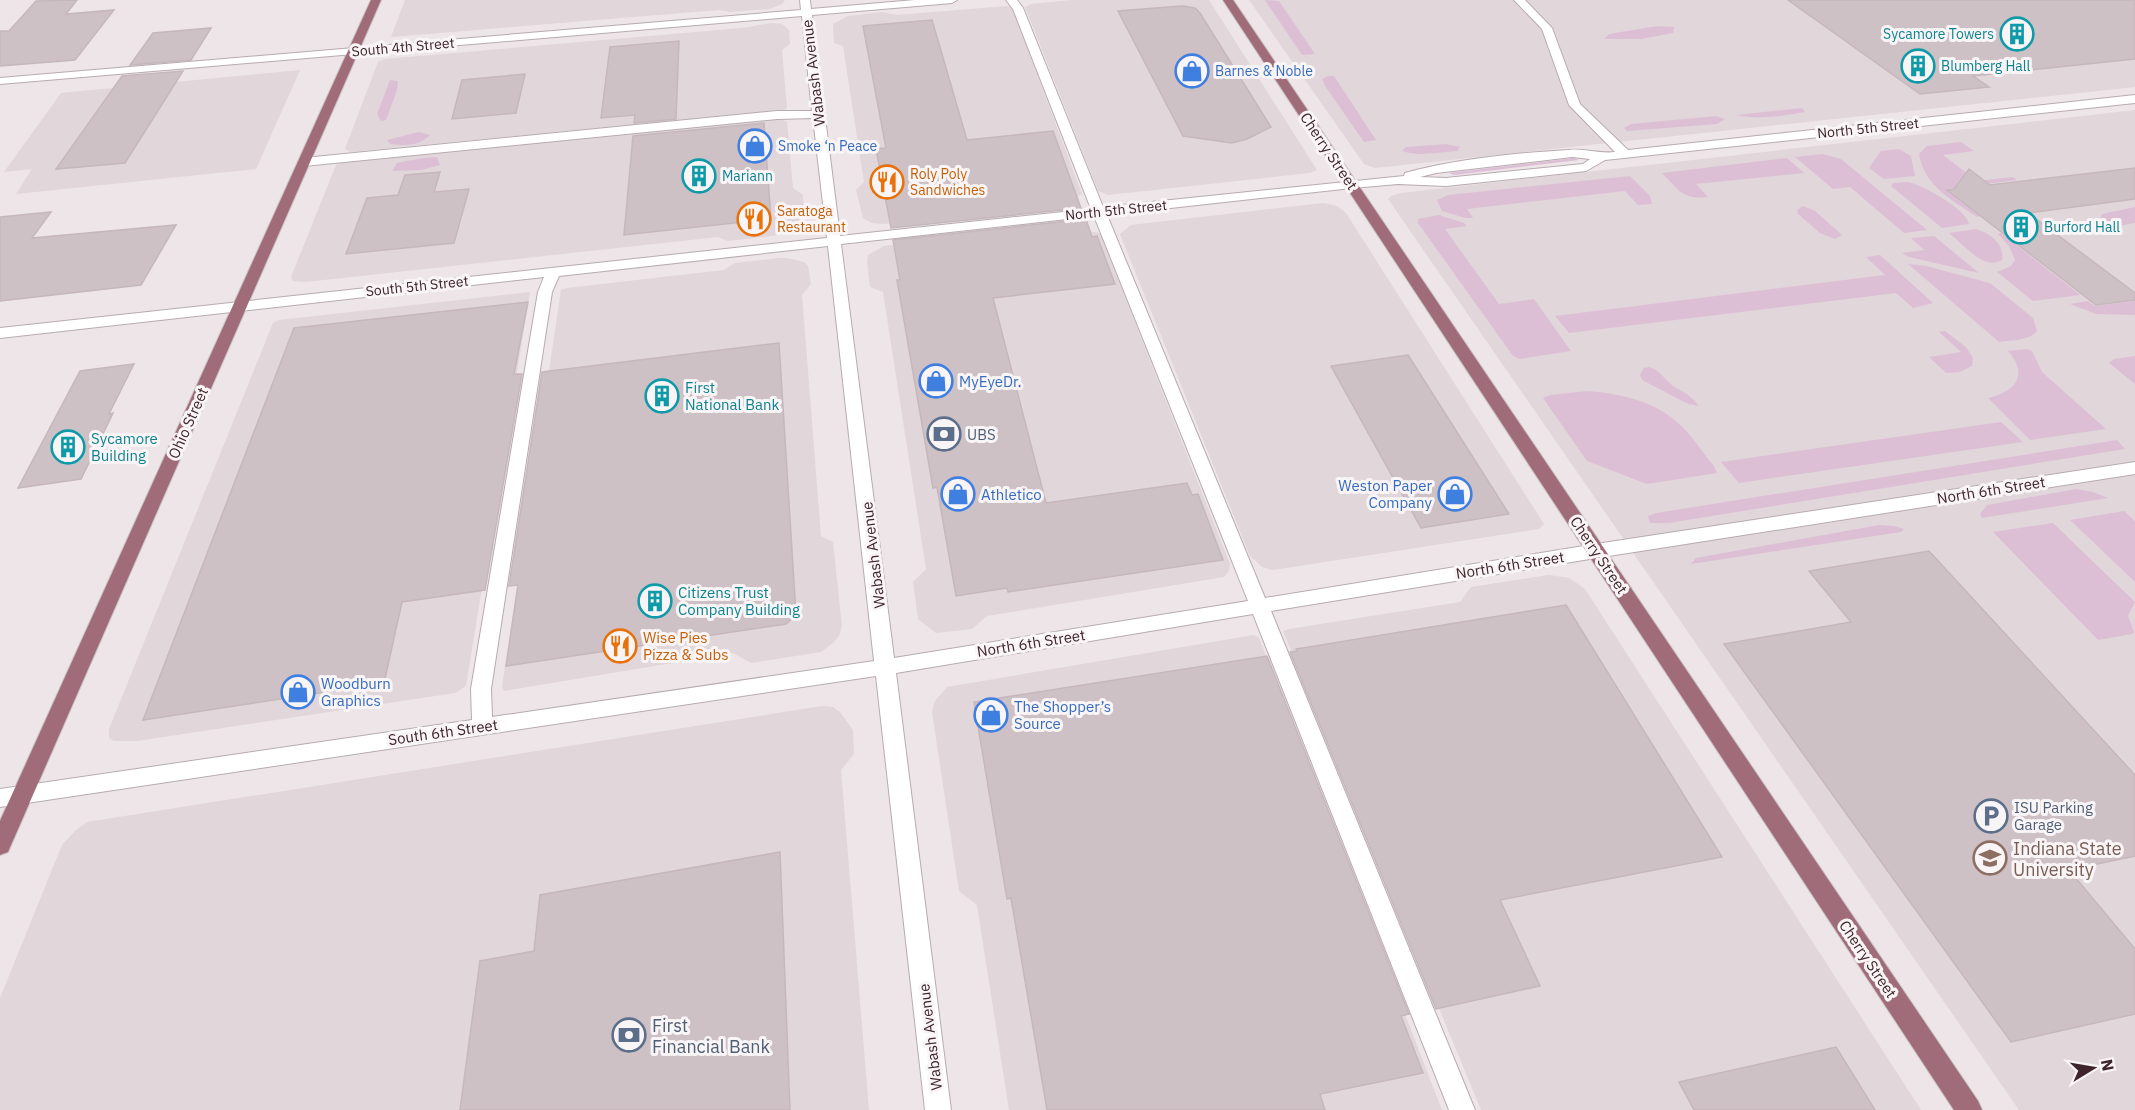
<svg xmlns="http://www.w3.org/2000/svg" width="2135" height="1110" viewBox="0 0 2135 1110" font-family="'IBM Plex Sans',sans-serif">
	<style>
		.built { fill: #e1d6da }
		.green { fill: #ddbfd5 }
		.building { fill: #cec1c6; stroke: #c6b7bd; stroke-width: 1.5 }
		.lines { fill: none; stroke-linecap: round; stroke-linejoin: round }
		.minor-casing { stroke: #b8abaf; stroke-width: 2 }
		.major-casing { stroke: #c9c2c4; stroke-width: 2 }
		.minor { fill: #fff; fill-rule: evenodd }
		.major { fill: #a06c79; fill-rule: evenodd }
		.labels { text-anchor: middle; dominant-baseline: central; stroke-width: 6; stroke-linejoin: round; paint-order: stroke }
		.far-culture-label { font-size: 14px; fill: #0d838f; stroke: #f9f5f7; text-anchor: start }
		.far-street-label { font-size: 14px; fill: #3e252b; stroke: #f9f5f7 }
		.far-shop-label { font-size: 14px; fill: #366cbe; stroke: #f9f5f7; text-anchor: start }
		.far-food-label { font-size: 14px; fill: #c56008; stroke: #f9f5f7; text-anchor: start }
		.street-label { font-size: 15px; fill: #3e252b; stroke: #f9f5f7 }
		.shop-label { font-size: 15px; fill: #366cbe; stroke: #f9f5f7; text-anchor: start }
		.culture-label { font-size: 15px; fill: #0d838f; stroke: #f9f5f7; text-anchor: start }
		.service-label { font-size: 15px; fill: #4e5e75; stroke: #f9f5f7; text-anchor: start }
		.food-label { font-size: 15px; fill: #c56008; stroke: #f9f5f7; text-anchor: start }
		.near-education-label { font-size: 18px; fill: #785e54; stroke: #f9f5f7; text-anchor: start }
		.near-service-label { font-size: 18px; fill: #4e5e75; stroke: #f9f5f7; text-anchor: start }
	</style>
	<rect width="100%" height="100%" fill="#ede5e8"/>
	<path class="built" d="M405,0H785L782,4L770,9L730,12L719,10L391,37Z
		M1072,0H1209L1317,170L1310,173L1108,195L1098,191L1025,7L1031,4Z
		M1249,0H2135V87L1375,168L1364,164Z
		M1007,6L1012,7L1082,194L1073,199L935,219L883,224L872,223L863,218L856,190L864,182L843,46L834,43L833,24L848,16L882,12L897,15Z
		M771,23L782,24L789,30L790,44L782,50L787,108L784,110L350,152L345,149L378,62L385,59L742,28Z
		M300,70L256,169L16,194L32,169L4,172L61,93Z
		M2135,110V1110H2019L1388,199L1391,196L1401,193Z
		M779,118L787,122L793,188L803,195L804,225L788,234L728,241L718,237L305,282L293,281L291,277L336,165L341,163Z
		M1323,203L1337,206L1346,213L1544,524L1539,529L1273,570L1262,567L1250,556L1120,234L1131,225Z
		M1081,230L1100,233L1230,564L1229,571L1224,577L987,616L972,629L936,633L918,619L913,582L926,569L883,292L870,287L867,262L868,255L884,246L958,237Z
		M779,258H787L804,262L808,266L811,284L802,295L821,536L833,542L842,626L839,636L833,643L821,652L751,663L733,653L504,691L502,687L561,290L567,288L724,270L735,263Z
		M530,292L466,686L455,693L137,741H114L109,738V729L273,323L279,320Z
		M1549,575L1569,578L1585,589L1921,1110H1481L1283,631L1289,629L1460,602L1471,587Z
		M1254,635L1259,638L1442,1110H1009L977,905L959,891L932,712L935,701L947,687Z
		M822,706L833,707L840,712L853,730L854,754L841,770L869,1110H0V998L62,845L75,831L87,822Z"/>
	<path class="green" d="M1265,0L1279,1L1315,54L1302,55Z
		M1657,26L1674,27L1673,33L1641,39H1604L1609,34Z
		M1328,76H1334L1376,140L1364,142L1325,86L1322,79Z
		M390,80L398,81L397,90L386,120L381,121L377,114Z
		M1802,108L1805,112C1782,116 1759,120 1736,115Z
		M1716,116L1725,119L1717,124L1627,131L1624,128L1631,124Z
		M419,132L430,135C419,146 405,146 390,144L387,140Z
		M1961,142L1974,151L1943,155L1977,181L2013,177L2017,180L1946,189L1980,216L1977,217C1952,200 1924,186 1919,154L1927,146Z
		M1446,144L1460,147L1457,151C1440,152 1418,157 1402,151L1406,147Z
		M1899,149L1911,156L1915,176L1884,179L1869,168L1881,151Z
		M1822,154L1841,159L1927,230L1904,233L1850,187L1833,189L1795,157Z
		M437,157L440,165L421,170L392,171L397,163L422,158Z
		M1574,158L1579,160L1454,175L1449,173Z
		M1787,158L1804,173L1696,184L1708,197C1682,200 1679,190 1662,173Z
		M1630,176L1650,196L1652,204L1638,205L1625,191L1467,209L1473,218H1465L1442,211L1437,200L1448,195Z
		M1908,182C1923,185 1966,209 1969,224L1942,228L1891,186L1893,183Z
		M1803,206L1815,211L1842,235L1835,239L1820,233L1798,214L1797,210Z
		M2135,207V223L2118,226L2100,222L2102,214Z
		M1439,215L1464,223L1467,226L1445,229L1499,304L1534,299L1571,351L1519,359L1513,356L1418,223V219Z
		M1976,229C1990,233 2005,244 2002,260C1984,271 1963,244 1949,233Z
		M2001,233L2080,295L2033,301L1997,272L2011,266L2015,260L2009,246L1998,234Z
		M1934,236L1979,273L1909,257L1902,253L1924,250L1911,238Z
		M1880,255L1933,303L1913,308L1896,293L1569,333L1555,316L1885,275L1866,257Z
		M1908,264L1926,266L1990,283L2033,318L2037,331C2029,341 2011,340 1999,342Z
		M2088,301L2095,306L2135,301V315L2096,314L2070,304Z
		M1945,331L1966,347L1973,358L1972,366L1960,372L1946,373L1929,357L1961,352L1939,332Z
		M2027,349L2032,351L2042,372L2106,429L2030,440L1988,398C2014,392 2030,376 2008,351Z
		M2135,356V384L2109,363L2114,359Z
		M1649,367C1661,370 1666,382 1676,388C1686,393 1692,397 1699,406L1686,403L1642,380L1640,375L1644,368Z
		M1587,391C1618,393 1655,401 1678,423C1692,435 1702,452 1714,466L1717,473L1647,484L1587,461L1543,398L1550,395Z
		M2001,422L2023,442L1739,483L1721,462Z
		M2117,440L2125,449L1669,523H1650L1648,516L1656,513Z
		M2076,489L2093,492L2108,498L1982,518L1980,514L1987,505Z
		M2124,511L2135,521V582L2070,520Z
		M2053,523L2135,602L2128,616L2134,632L2132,634L2098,640L1993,532Z
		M1879,525L1894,526L1904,529L1901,532L1691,564L1696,558Z"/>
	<path class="building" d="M77,0L66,14L114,10L75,60L0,66V31H9L36,1Z
		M1788,0H2135V59L1973,76L1989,87L1920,94Z
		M1182,6L1195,8L1200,13L1271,127L1247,139L1232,143L1183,136L1118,11Z
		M932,20L967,140L1053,131L1081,208L891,228L876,149L886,148L863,26Z
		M211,28L191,60L130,65L153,33Z
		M679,41L676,119L634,123L635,115L601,118L610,47Z
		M183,71L125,163L56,169L122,76Z
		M525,74L516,113L452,119L462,80Z
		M764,123L771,219L624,235L633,136Z
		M2135,168V199L2028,213L2135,293V300L2096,305L1947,190L1954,189L1969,169L1990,185Z
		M440,172L434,192L469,189L454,243L346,254L367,198L398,195L405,175Z
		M51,212L32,238L176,225L141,285L0,301V217Z
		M1086,219L1092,237L1097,236L1115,284L993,298L1046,503L1187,483L1192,495L1198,494L1223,560L1008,592L1007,588L956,596L937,487L933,488L897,280H900L893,240Z
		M528,302L514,374H522L485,590L402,602L384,683L143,720L294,328Z
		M779,343L796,615L786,624L506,666L518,585L509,586L542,372Z
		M1408,355L1509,514L1421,528L1331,366Z
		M134,364L109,414L113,413L81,479L18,488L80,371Z
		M1929,551L2135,775V856L2069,870L2135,949V1014L2011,1042L1724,644L1851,622L1809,571Z
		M1566,605L1722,857L1500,900L1540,986L1436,1009L1290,652L1297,651L1296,649Z
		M1267,656L1409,1014L1401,1016L1423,1073L1320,1094L1325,1110H1047L1011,898L1007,899L974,702Z
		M780,852L790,1110H460L480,961L534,951L540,895Z
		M1836,1047L1875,1110H1694L1679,1082Z"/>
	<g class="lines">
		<g class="minor-casing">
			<path id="minor" d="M800,0H810L811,9L915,0H957L952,3L812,15L840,236L1091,209L1013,9L1006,0H1017L1023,8L1103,207L1404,176L1405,173C1456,159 1516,153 1569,150C1584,148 1599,154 1615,152L1569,105L1542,29L1514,0H1525L1552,28L1580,104L1628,150L2135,95V103L1605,160L1586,171L1446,186L1398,184L1352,188L1107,215L1265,598L1596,544L2135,462V474L1596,558L1271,611L1475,1110H1449L1253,614L896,673L951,1110H925L876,676L0,807V789L472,720L471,689L538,292L544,277L0,338V328L827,238L813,118L777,119L304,166L298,162L304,158L777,111H812L802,16L0,84V78L801,10ZM1572,157L1590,159L1583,164L1446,178L1420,177L1436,173ZM1094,216L1248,601L894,658L841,244ZM828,246L874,661L492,717L491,689L552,292L559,276Z"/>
		</g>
		<g class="major-casing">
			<path id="major" d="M371,0H381L11,845L8,852L0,855V821Z
				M1223,0H1233L1978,1101L1982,1110H1954Z"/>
		</g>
		<use href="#minor" class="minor"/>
		<use href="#major" class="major"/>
	</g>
	<defs>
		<g id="building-ring" transform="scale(1.725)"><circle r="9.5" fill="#f9f5f7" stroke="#0f9aa8" stroke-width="1.5"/><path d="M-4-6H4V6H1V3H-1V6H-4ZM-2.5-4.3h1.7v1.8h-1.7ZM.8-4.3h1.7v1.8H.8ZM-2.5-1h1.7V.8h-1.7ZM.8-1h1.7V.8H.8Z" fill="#0f9aa8"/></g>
		<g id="shop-ring" transform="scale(1.725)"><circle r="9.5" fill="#f9f5f7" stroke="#3f7fe0" stroke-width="1.5"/><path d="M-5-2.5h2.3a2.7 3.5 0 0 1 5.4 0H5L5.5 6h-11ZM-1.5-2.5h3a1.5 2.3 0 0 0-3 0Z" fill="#3f7fe0"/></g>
		<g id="restaurant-ring" transform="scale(1.725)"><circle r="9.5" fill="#f9f5f7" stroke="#e8710a" stroke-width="1.5"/><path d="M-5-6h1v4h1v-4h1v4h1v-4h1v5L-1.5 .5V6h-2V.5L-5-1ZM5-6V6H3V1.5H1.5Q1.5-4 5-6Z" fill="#e8710a"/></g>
		<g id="bank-ring" transform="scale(1.725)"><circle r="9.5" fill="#f9f5f7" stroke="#5c6f8a" stroke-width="1.5"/><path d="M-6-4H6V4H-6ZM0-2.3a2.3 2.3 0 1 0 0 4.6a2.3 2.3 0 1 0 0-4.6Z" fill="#5c6f8a"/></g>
		<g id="parking-ring" transform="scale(1.725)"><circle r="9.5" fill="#f9f5f7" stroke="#5c6f8a" stroke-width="1.5"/><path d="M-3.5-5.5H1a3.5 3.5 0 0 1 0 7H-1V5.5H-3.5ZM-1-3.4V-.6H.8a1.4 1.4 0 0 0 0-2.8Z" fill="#5c6f8a"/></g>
		<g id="university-ring" transform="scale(1.725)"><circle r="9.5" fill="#f9f5f7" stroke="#8d6e63" stroke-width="1.5"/><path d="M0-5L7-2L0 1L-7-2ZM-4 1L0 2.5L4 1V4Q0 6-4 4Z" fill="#8d6e63"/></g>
	</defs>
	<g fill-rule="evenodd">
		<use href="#building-ring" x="2017" y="34"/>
		<use href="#building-ring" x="1918" y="66"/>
		<use href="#shop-ring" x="1192" y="71"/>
		<use href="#shop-ring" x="755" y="146"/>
		<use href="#building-ring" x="699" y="176"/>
		<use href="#restaurant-ring" x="887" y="182"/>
		<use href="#restaurant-ring" x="754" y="219"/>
		<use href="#building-ring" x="2021" y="227"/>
		<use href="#shop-ring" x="936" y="381"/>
		<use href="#building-ring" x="662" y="396"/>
		<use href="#bank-ring" x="944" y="434"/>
		<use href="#building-ring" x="68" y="447"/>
		<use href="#shop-ring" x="958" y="494"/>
		<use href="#shop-ring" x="1455" y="494"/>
		<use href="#building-ring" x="655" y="601"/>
		<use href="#restaurant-ring" x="620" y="646"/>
		<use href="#shop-ring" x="298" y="692"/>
		<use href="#shop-ring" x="991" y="715"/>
		<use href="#parking-ring" x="1991" y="816"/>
		<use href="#university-ring" x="1990" y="858"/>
		<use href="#bank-ring" x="629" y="1035"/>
	</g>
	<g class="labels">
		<g class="far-culture-label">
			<text x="1994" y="34" text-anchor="end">Sycamore Towers</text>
			<text x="1941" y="66">Blumberg Hall</text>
			<text x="722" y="176">Mariann</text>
			<text x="2044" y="227">Burford Hall</text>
		</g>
		<g class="far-street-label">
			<text transform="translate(403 47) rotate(-5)">South 4th Street</text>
			<text transform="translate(1868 128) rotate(-6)">North 5th Street</text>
			<text transform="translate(1116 210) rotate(-6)">North 5th Street</text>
			<text transform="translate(417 286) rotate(-6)">South 5th Street</text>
		</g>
		<g class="far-shop-label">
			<text x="1215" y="71">Barnes &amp; Noble</text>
			<text x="778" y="146">Smoke ‘n Peace</text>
		</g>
		<g class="far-food-label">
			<text x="910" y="174">Roly Poly<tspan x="910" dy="16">Sandwiches</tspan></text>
			<text x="777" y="211">Saratoga<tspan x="777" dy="16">Restaurant</tspan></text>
		</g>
		<g class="street-label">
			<text transform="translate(813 73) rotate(-97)">Wabash Avenue</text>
			<text transform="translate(1329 151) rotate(56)">Cherry Street</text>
			<text transform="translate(188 423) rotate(-66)">Ohio Street</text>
			<text transform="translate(1991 490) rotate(-9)">North 6th Street</text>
			<text transform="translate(873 555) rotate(-97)">Wabash Avenue</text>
			<text transform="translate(1599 555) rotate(56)">Cherry Street</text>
			<text transform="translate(1510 565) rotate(-9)">North 6th Street</text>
			<text transform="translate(1031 643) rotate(-9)">North 6th Street</text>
			<text transform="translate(443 732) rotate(-8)">South 6th Street</text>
			<text transform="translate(1868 959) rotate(56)">Cherry Street</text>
			<text transform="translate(930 1037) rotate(-97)">Wabash Avenue</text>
		</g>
		<g class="shop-label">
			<text x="959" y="381">MyEyeDr.</text>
			<text x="1432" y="485" text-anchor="end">Weston Paper<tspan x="1432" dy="17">Company</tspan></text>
			<text x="981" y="494">Athletico</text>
			<text x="321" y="683">Woodburn<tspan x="321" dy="17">Graphics</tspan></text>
			<text x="1014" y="706">The Shopper’s<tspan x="1014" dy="17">Source</tspan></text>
		</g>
		<g class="culture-label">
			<text x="685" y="387">First<tspan x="685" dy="17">National Bank</tspan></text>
			<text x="91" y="438">Sycamore<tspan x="91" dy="17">Building</tspan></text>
			<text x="678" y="592">Citizens Trust<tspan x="678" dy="17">Company Building</tspan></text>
		</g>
		<g class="service-label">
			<text x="967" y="434">UBS</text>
			<text x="2014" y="807">ISU Parking<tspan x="2014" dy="17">Garage</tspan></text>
		</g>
		<g class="food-label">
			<text x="643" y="637">Wise Pies<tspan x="643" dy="17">Pizza &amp; Subs</tspan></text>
		</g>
		<g class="near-education-label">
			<text x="2013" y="848">Indiana State<tspan x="2013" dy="21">University</tspan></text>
		</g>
		<g class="near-service-label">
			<text x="652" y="1025">First<tspan x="652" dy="21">Financial Bank</tspan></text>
		</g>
	</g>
	<g transform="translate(2093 1068) rotate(79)" stroke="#f9f5f7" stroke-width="4.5" paint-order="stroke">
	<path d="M0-4.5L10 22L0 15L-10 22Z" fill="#3e252b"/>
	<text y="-9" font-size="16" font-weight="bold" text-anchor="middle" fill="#3e252b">N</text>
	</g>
</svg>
